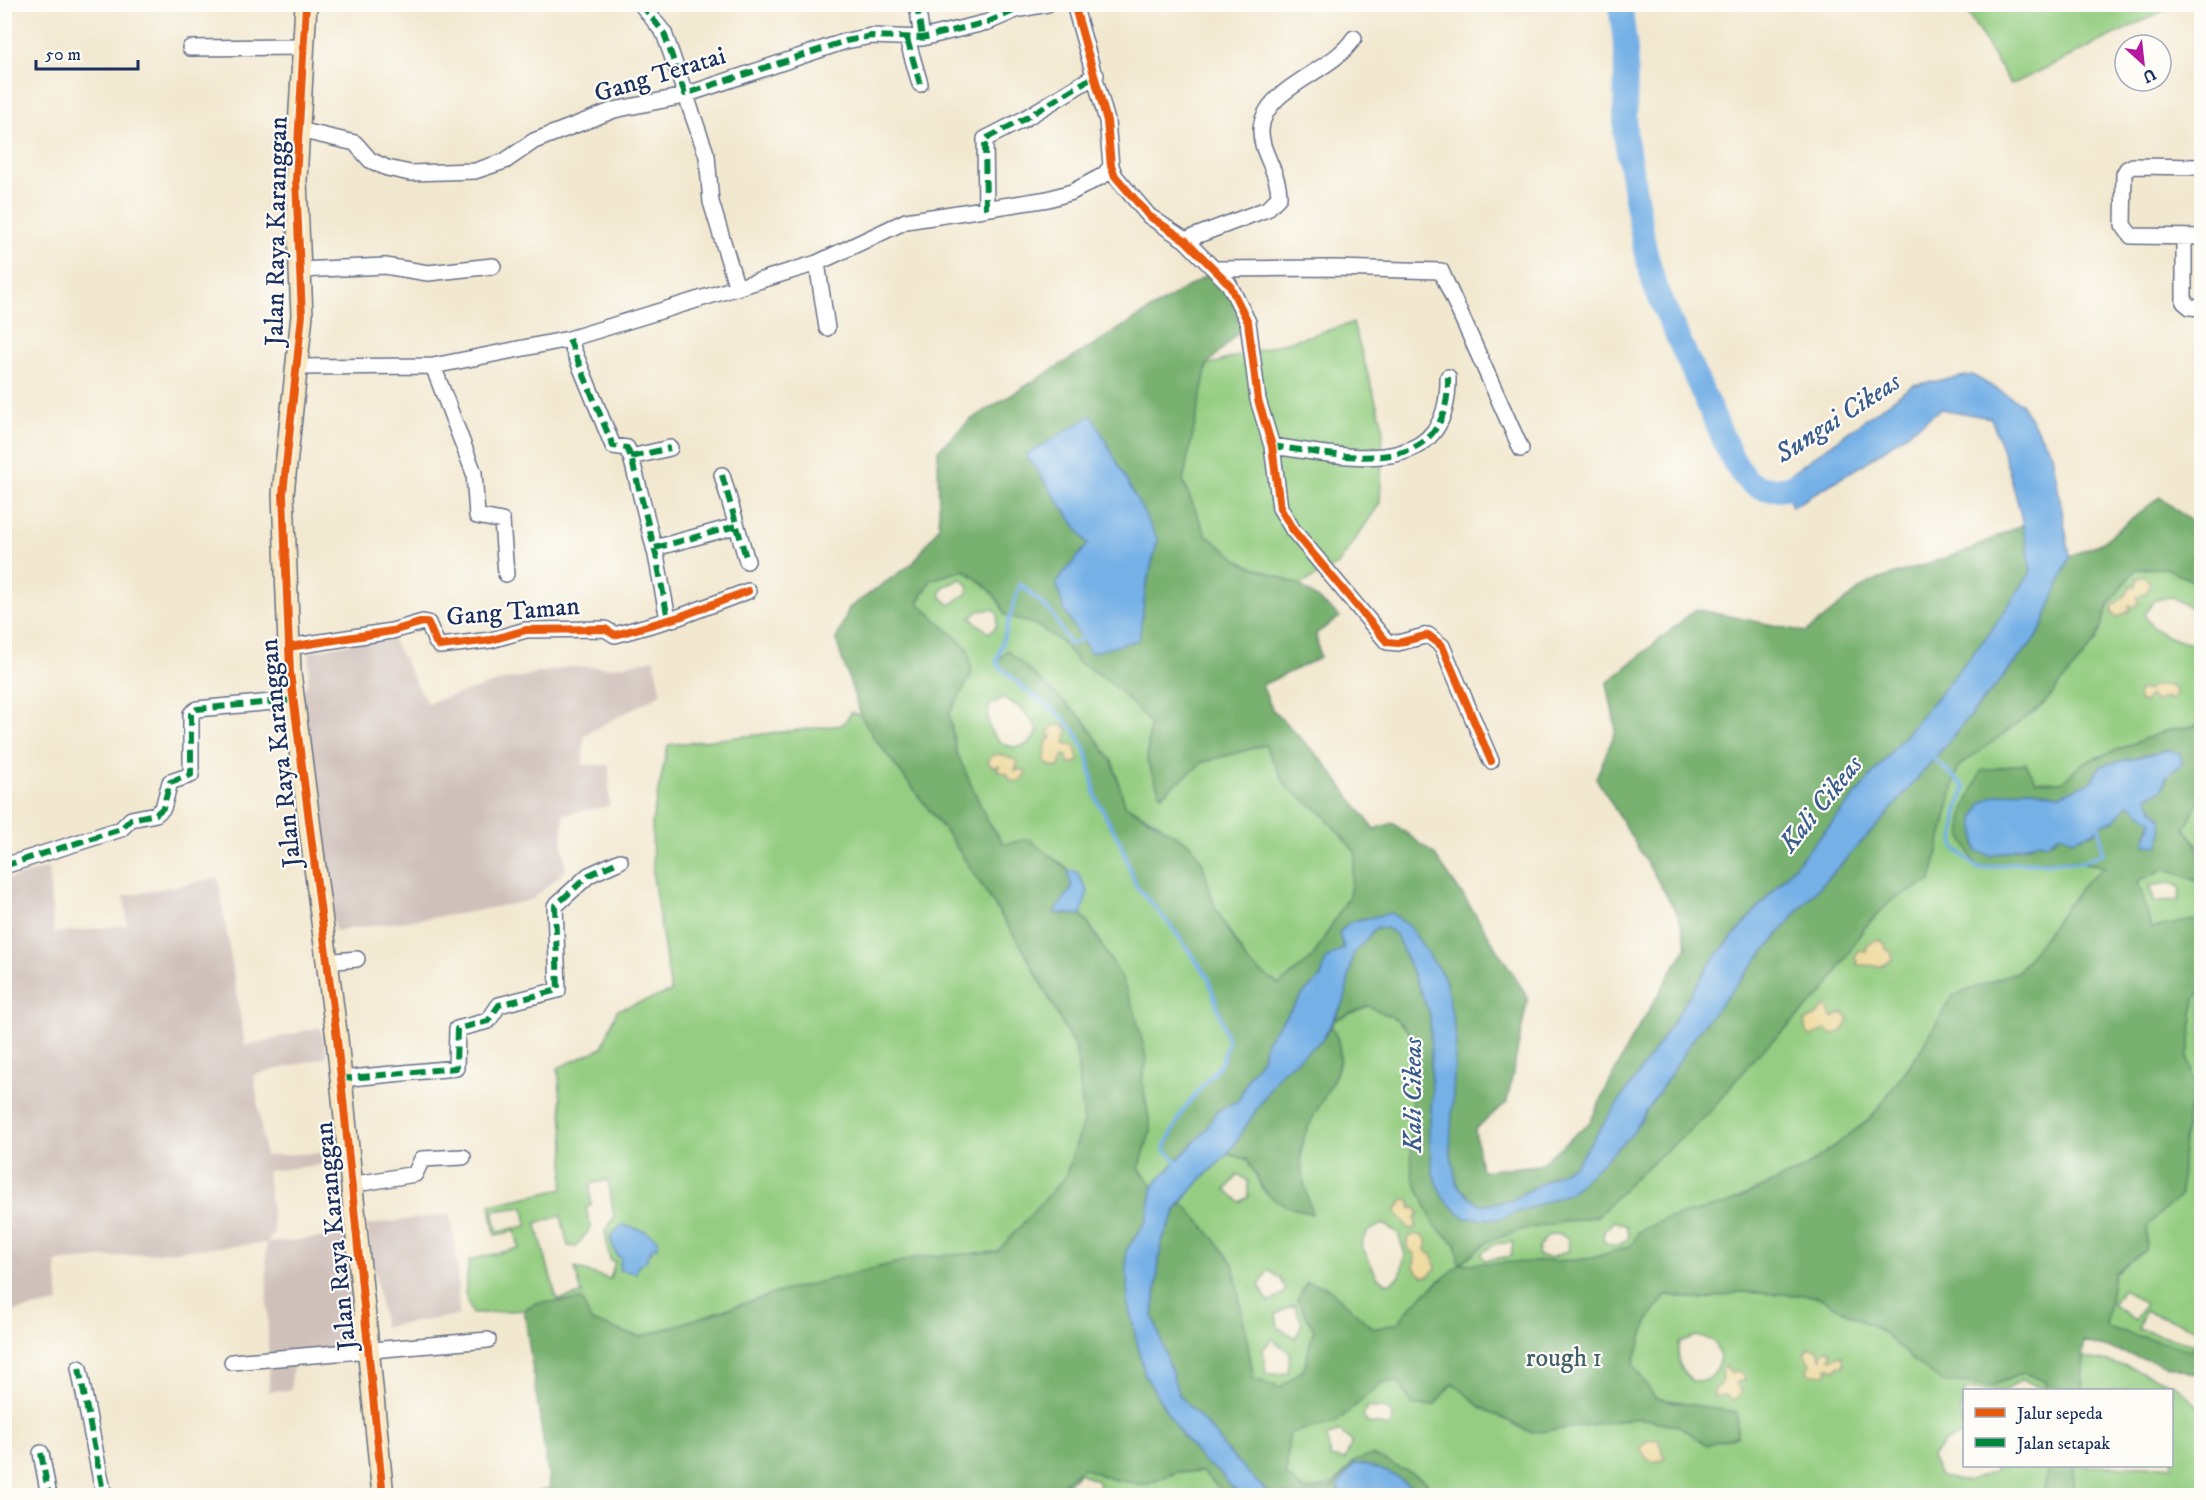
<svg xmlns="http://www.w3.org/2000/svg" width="2206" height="1500" viewBox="0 0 2206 1500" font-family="'IM FELL DW Pica',serif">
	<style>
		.industrial { fill: #cfc0ba }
		.green { fill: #95ce82; stroke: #587e70; stroke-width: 1.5; fill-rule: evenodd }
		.forest { fill: #78b170; stroke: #4a7067; stroke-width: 1.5; fill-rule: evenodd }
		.sand { fill: #eeda9e; stroke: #84847e; stroke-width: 1.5 }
		.water { fill: #75b0e6; stroke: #4870a2; stroke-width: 1.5 }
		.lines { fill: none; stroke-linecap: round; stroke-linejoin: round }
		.stream { stroke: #75b0e6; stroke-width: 4 }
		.river { stroke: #75b0e6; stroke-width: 24 }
		.street-casing { stroke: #667086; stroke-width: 18 }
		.secondary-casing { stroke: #667086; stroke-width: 24 }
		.street { stroke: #fff; stroke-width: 15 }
		.secondary { stroke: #f8e8c3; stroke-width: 21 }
		.quiet { stroke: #00873e; stroke-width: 6; stroke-dasharray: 12 6; stroke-linecap: butt }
		.cycleway-casing { stroke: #fdfcf7; stroke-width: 11 }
		.cycleway { stroke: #e8590c; stroke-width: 8 }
		.labels { text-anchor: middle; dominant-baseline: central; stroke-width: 4.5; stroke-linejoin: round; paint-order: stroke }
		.street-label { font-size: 26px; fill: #1b2f5e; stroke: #fdfcf7 }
		.park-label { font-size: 26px; fill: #405f69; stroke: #fdfcf7 }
		.water-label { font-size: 27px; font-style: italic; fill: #3a5c8e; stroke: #fdfcf7 }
	</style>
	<rect width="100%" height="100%" fill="#fdfcf7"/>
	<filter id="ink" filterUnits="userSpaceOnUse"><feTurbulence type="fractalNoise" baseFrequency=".0167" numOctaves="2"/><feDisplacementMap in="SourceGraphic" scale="12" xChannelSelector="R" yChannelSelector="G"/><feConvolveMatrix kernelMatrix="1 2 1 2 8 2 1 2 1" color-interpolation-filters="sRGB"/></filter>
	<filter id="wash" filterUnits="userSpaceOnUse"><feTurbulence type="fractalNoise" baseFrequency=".008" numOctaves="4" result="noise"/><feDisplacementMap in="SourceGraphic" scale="24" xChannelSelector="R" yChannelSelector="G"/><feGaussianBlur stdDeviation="1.35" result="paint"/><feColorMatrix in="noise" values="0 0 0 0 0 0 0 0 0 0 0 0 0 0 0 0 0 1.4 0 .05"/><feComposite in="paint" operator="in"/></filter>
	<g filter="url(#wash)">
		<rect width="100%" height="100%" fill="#f2e8d0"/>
		<path class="industrial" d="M390,635L427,703L505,680L569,667H614L654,659L661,694L584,735L583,765H609V806L564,814L562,840L566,870L532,900L465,913L335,931L317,821L302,694L308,681L310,652Z
			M48,868L54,933L127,925L124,896L218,878L245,1046L320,1027L327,1057L254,1075L265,1156L335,1152L337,1158V1163L267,1171L274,1232L267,1243L347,1235L354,1295L356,1349L293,1357L291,1390L269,1391L266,1243L56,1262L59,1303L5,1313V880Z
			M450,1214L456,1250L459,1315L384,1327L367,1225Z"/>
		<path class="green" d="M1963,5H2175L2011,85Z
			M1353,323L1383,426L1380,503L1338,565L1300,585L1243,563L1206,535L1183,481L1207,365Z
			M2166,568L2201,585V614L2172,597L2155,600L2144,614C2153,635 2178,642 2199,643L2201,641V722L2195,726L2165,731L2083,763L2062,782L2036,781L1979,869C2021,862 2064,858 2106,867L2085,882L2019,971L1953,996L1918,1054L1871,1118L1805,1168L1724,1205L1665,1219L1631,1246L1592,1258L1442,1278L1412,1305L1398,1323L1374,1329L1326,1287L1307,1282L1297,1300L1314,1329L1304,1369L1280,1388L1254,1379L1233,1264L1185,1205L1179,1206L1201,1179L1228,1154L1247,1159L1265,1193L1312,1214C1305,1189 1298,1167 1303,1141C1311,1101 1360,1070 1331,1026L1335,1020L1368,1006L1396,1019L1412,1035L1414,1078L1410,1119L1434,1225L1456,1244L1460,1264L1489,1241L1524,1229L1598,1216L1630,1182L1706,1116L1755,1057L1824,992L1864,928L1893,899L1931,881L1958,767L2044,704L2096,641L2109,604L2136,569ZM1238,1174L1248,1181V1197L1240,1202L1226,1190ZM1614,1221L1627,1226L1628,1239C1618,1246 1614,1248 1603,1241L1604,1231ZM1383,1224L1398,1233L1405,1255L1400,1276L1388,1284L1377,1277L1361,1244L1368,1231ZM1560,1234L1568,1238L1569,1250L1551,1258L1538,1256L1539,1247L1547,1236ZM1513,1242L1511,1256L1485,1260L1481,1254L1494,1244ZM1268,1270L1281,1279L1286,1291L1269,1303L1259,1286ZM1294,1305L1302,1323L1296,1338L1278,1327L1276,1314ZM1272,1339L1290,1353L1288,1373L1266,1374L1263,1349Z
			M964,570C982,583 997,592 1005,615L1036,625L1062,642L1078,662L1102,676L1121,692L1150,723L1147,761L1161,795L1203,762L1265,745L1287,787L1323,814L1356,853L1349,896L1312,958L1279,985L1248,964L1215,908L1202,862L1157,822L1125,805L1113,763L1083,719L1007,651L997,664L1027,691L1059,714L1074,730L1087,753L1096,798L1121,844L1136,886L1171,926L1208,977L1228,1041L1222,1062L1164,1148L1176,1161L1153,1186L1139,1168L1151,1130L1142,1080L1147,1059L1098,937L1082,915L1054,913L1068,869L1054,859L1004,844L988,822L956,751L949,714L971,674L968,649L918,603L931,580ZM961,579L969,586L967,593L950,605L940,596L943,587ZM993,609L998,614L996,627L989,633L971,618L978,611ZM1002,698C1019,704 1029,715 1038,730C1029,755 997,751 989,726C987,720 989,712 989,706Z
			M852,712L861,716L873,736L952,840L1023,949L1076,1050L1084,1122L1065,1177L997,1252L919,1257L780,1292L640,1337L535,1303L524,1310L472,1314L465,1294L469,1260L519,1248L515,1231L495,1235L490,1205L563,1189L565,1145L558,1068L602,1048L617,1010L671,992L653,877L652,821L668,745L842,725ZM608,1180L614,1217L605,1232L610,1260L615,1262L610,1279L575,1268L582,1294L557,1300L536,1223L561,1216L568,1246L576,1247L591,1227L586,1208L591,1205L590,1184ZM524,1207L527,1226L497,1231L493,1211ZM641,1232L648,1235L637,1267L620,1270L621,1257L617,1256L610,1237Z
			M2201,796V849L2185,828Z
			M2166,868L2196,881L2201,873V919L2151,929L2138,881ZM2170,883L2180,887L2179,901L2155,902L2149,886Z
			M2201,991V1340L2190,1350L2106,1327L2114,1273L2145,1250L2147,1225L2181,1195L2182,1157L2187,1118L2196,1087L2188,1057L2195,999ZM2123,1289L2145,1304L2135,1320L2112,1304ZM2145,1311L2200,1330L2194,1344L2138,1329Z
			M1740,1292L1817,1296L1886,1334L1913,1361L1991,1386L2024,1373L2046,1382L2047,1390L2022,1380L2005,1390H1964L1960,1415L1964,1420V1437L1961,1435L1946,1441L1931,1457L1940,1477L1969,1481L1994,1472L1997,1466H2048L2043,1495H1440L1418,1476L1353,1462C1335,1485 1333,1487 1304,1490L1286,1475L1289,1433L1335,1423L1383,1382H1399L1414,1406L1435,1405L1453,1383L1481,1407L1532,1433L1639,1418L1679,1426L1707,1445L1683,1402L1655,1398L1633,1365L1647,1322L1666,1294L1703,1300ZM1696,1336L1714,1341L1720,1358L1714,1374L1707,1380L1692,1381C1680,1368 1675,1360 1680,1342ZM1367,1407L1386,1409L1393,1416L1390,1427L1368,1423L1363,1416ZM1340,1431L1352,1442L1345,1460L1330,1457L1327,1437Z
			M2084,1357L2127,1366L2176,1385L2201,1409V1495L2072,1496L2075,1466H2172V1390H2082Z
			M1083,1468L1112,1479L1145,1485L1177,1472H1202L1227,1495H1093L1100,1487L1097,1481L1079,1473L1068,1484L1075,1495H1065L1066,1481Z"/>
		<path class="forest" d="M1217,269L1248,322L1207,365L1183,481L1206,535L1243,563L1300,585L1340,617L1316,634L1320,658L1262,685L1272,709L1323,761L1374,829L1393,823L1434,854L1468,903L1528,998L1507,1102L1475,1129L1481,1171L1539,1165L1590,1122L1628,1045L1687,946L1679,916L1596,778L1616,730L1607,683L1696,609L1806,632L1868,583L1966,551L2024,524L2031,572L1989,634L1849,803L1712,961L1656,1048L1576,1164L1510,1201L1479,1205L1457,1185L1450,1150L1449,1004L1445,979L1409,926C1380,919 1363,909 1339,932L1344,948L1326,959L1321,977L1306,991L1266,1041L1262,1059L1249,1076L1239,1100L1217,1111L1206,1130L1176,1161L1164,1149L1183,1110L1222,1062L1228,1041L1208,977L1171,926L1136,886L1121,844L1096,798L1087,753L1074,730L1059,714L1027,691L996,663L1007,650L1083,719L1113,763L1125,805L1189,843L1202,862L1215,908L1248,963L1279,985L1312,958L1349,897L1356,853L1323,814L1287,787L1265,745L1203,762L1161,795L1147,761L1150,723L1121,692L1102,676L1078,662L1062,642L1036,625L1005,615C997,592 983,583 964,570L931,580L918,603L968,649L972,674L949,714L956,751L988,822L1004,844L1029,839L1068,870L1072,888L1055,913L1081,915L1086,920L1120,975L1135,1012L1147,1060L1142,1081L1151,1130L1139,1168L1153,1186L1147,1220L1126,1251L1128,1304L1145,1375L1178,1430L1203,1461L1220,1473L1239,1495H1227L1202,1472H1177L1145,1485L1112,1479L1083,1468L1066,1481L1065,1495H529L550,1488L524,1310L535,1303L582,1300L591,1321L640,1337L780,1292L919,1257L997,1252L1065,1177L1084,1122L1076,1049L1023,949L952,840L873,736L861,716L836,640L849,608L914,562L939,527L938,450L970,420ZM1027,455L1158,540L1146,586L1088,544Z
			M2160,497L2201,529V585L2166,568L2136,569L2109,603L2096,641L2044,704L1958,767L1931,881L1893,899L1864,928L1824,992L1755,1057L1706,1116L1630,1182L1598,1216L1524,1229L1489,1241L1460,1264L1576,1260L1592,1258L1631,1246L1638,1232L1665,1219L1724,1205L1805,1168L1871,1118L1918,1054L1953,996L2019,971L2085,882L2105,867C2067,855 2018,863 1979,869C1950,827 1962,814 1981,771L2026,763L2036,781L2062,782L2083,763L2165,731L2195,726L2201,722V796L2185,828C2198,845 2206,860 2197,881L2166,868L2138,881L2151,928L2201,919V991L2195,999L2188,1057L2196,1087L2187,1118L2182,1157L2181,1195L2148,1225L2145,1250L2114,1273L2106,1327L2190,1350L2201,1340V1367L2195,1374L2083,1341L2082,1390H2047L2046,1382L2024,1373L1991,1386L1943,1382L1913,1361L1886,1334L1817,1296L1740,1292L1703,1300L1666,1295L1647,1322L1633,1365L1655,1398L1737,1413V1436L1707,1445L1679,1426L1639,1418L1532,1433L1481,1407L1453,1383L1435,1405L1413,1406L1399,1382H1383L1335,1423L1289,1433L1286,1475L1304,1490L1329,1488L1336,1484L1353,1462L1372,1455L1418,1476L1440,1495H1418L1410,1485L1338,1486L1340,1495H1270L1224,1448L1216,1435L1179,1395L1153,1316L1161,1243L1179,1206L1185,1205L1218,1243L1233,1264L1254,1379L1280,1388L1304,1369L1314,1329L1297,1300L1307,1282L1326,1287L1374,1329L1398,1323L1412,1305L1459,1265L1456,1244L1434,1225L1412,1175L1410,1119L1414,1078L1412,1035L1396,1019L1368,1006L1335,1020L1345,999L1353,954L1377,927L1386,928L1396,934L1430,1014L1432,1098L1429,1133L1433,1173L1499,1219L1632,1134L1699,1030L1801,907L1884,818L2039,634L2070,556L2101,543ZM2168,750L2169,774L2162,790L2147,796L2153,809L2162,818L2146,836L2152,821L2129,803L2115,820L2099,825L2095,833L2072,840L2061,834L2053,842H2038L2022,849L1976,851L1975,841L1993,796L2027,789L2059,795L2091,782L2101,766Z
			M1331,1026C1357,1065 1317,1100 1304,1137C1295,1163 1306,1189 1312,1214C1268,1201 1268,1199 1247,1159L1228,1154L1280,1073L1322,1040Z
			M2048,1466H2075L2072,1495H2043Z"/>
		<path class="sand" d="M2144,577L2150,582L2148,591L2137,597L2139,603L2133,607L2129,605L2130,610L2118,617L2112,613V606L2125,596L2131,585L2135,587L2137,578Z
			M2168,685L2175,689L2176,696L2171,700L2166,697L2155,702L2150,696L2145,702L2139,701L2138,692L2144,689L2147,691L2153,686Z
			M1061,725L1068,729L1065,743L1075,746L1079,761L1069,765L1067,756L1063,755L1059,767H1053L1045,763L1046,742L1052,737L1048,732L1053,726Z
			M999,754L1018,761L1015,771L1022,769L1026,772L1022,779L1015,782L1009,779L1008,774L997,771L999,766L993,767L988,763L991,756Z
			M1877,939L1885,943L1886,949L1892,953V960L1881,966L1858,965L1855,956L1859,950L1866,951L1867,946Z
			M1826,1005L1833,1018L1842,1013L1849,1019C1846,1028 1842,1033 1832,1034L1826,1030L1811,1036L1806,1032L1804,1022L1817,1015Z
			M1409,1199L1411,1209L1414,1206L1419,1213L1415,1217L1416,1228L1409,1229L1395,1211L1402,1201Z
			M1416,1234L1424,1237L1428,1243L1425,1250L1432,1255L1436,1268L1429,1276H1422L1414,1267L1415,1255L1407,1247V1238Z
			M1809,1348L1817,1349L1822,1359V1354L1827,1349L1831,1352L1830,1359L1842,1355L1844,1366H1838L1836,1370L1827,1367L1828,1373L1810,1375L1807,1370L1810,1364L1804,1353Z
			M1726,1366L1731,1374L1735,1370L1743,1374L1745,1380L1736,1383L1742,1391L1738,1397L1732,1400L1725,1395L1714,1397V1390L1723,1381L1722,1370Z
			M1659,1439L1665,1459L1655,1462L1647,1459L1640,1448L1647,1441Z"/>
		<path class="water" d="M1972,375L2021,403L2052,454L2070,556L2039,634L1884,818L1801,907L1699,1030L1632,1134L1570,1193L1499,1219L1465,1218L1443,1198L1433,1173L1429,1133L1432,1098L1430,1014L1396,934L1386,928L1377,927L1353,954L1345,999L1322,1040L1280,1073L1228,1154L1201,1179L1178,1206L1161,1243L1153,1316L1179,1395L1216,1435L1224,1448L1270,1495H1239L1220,1473L1203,1461L1178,1430L1145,1375L1128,1304L1126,1251L1147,1220L1153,1186L1206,1130L1217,1111L1239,1100L1249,1076L1262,1059L1266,1041L1306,991L1321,977L1326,959L1344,948L1339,933L1350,922L1391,913L1409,926L1445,979L1456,1037L1450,1150L1457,1185L1479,1205L1510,1201L1576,1164L1656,1048L1712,961L1849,803L1989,634L2031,572C2024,519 2010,468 1991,418L1941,409L1861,466L1792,507L1782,480L1913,385Z
			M1092,415L1158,540L1146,586L1139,640L1090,653L1065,612L1056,583L1088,544L1026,455Z
			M2168,750L2180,753L2182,764L2166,777L2162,790L2147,796L2153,809L2162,818L2160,846L2144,845L2152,821L2128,803L2115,820L2100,825L2095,832L2072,840L2061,834L2047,844L2038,842L1991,856L1976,851L1974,819L1981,804L1993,796L2027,789L2059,795L2091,782L2101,766Z
			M1068,870L1077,872L1088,891L1081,915L1054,913L1072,888Z
			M622,1225L645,1231L658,1240L657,1247L652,1248V1252L648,1253L647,1260L637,1267L636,1273L619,1270L621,1257L617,1256L610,1237Z
			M1354,1464C1378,1465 1403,1477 1418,1495H1340L1338,1486Z"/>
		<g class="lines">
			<path class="stream" d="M1086,637L1070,645L1051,612L1020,584L996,663L1027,691L1059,714L1074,730L1087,753L1096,798L1121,844L1136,886L1171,926L1208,977L1228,1041L1222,1062L1183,1110L1164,1149L1179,1163
				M1932,757L1965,787L1956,815L1954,847L1979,869L2015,863L2082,862L2103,853L2099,825"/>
			<path class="river" d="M1620,4L1626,50L1625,134L1645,250L1655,287L1733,460C1738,467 1744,479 1751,483C1772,495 1795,488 1814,473"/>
		</g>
	</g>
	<g filter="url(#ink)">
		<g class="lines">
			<g class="street-casing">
				<path id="street" d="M641,4L664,33L707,156L711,202L737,288
					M917,4L922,38
					M1074,4L1107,121L1111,166L1115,176L1149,216L1185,240L1229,284L1248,322L1258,400L1272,446L1280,508L1293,530L1387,642L1398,643L1428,635L1442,646L1491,761
					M907,39L920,84
					M190,48L303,47
					M299,130L355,143L370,160L387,168L410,173L475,171L505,161L534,141L614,110L679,97L846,41L871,36L922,38L988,22L1016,10L1048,4
					M2202,167L2133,166L2127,169L2124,174L2123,225L2131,236L2202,237
					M986,209L985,139L1024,119L1096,75
					M2184,237V302L2190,307L2202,308
					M1185,240L1267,209L1279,197C1279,171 1260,152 1261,130C1263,87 1332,73 1354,38
					M817,263L827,328
					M1217,269L1334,268L1441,271L1521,449
					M299,270L385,266L428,273L493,266
					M569,339L613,446L627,448L631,457L656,555L668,619
					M433,366L474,473L477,516L502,521L506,574
					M295,367L433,366L569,339L817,263L906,221L1048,199L1072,192L1104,175L1111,166
					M1272,446C1342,455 1450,485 1448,377
					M631,457L670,448
					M722,475L747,561
					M655,548L736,526
					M289,647L392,631L423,622L428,623L436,642L440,646L491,640L526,630L605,629L615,635L679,617L748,591
					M4,866L121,829L131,819L156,814L163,808L170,782L191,775V714L197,709L294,700
					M326,962L357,959
					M340,1079L456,1068L457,1029L488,1021L499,1005L558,990L555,906L589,875L620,861
					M351,1185L415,1174L422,1159L463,1157
					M232,1362L488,1340
					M79,1368L104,1496
					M41,1453L49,1496"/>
			</g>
			<g class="secondary-casing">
				<path id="secondary" d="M306,4L296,180L302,315L283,494L290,672L337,1039L383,1496"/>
			</g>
			<use href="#street" class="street"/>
			<use href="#secondary" class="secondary"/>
			<path class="quiet" d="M641,4L664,33L685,94L846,41L871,36L922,38L988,22L1016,10L1048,4
				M917,4L922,38
				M907,39L920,84
				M986,209L985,139L1024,119L1096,75
				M569,339L613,446L627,448L631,457L656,555L668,619
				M1272,446C1342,455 1450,485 1448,377
				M631,457L670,448
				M722,475L747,561
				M655,548L736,526
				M4,866L121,829L131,819L156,814L163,808L170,782L191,775V714L197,709L294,700
				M340,1079L456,1068L457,1029L488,1021L499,1005L558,990L555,906L589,875L620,861
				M79,1368L104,1496
				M41,1453L49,1496"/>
			<g class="cycleway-casing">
				<path id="cycleway" d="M306,4L296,180L302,315L283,494L290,672L337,1039L383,1496
					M1074,4L1107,121L1111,166L1115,176L1149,216L1185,240L1229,284L1248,322L1258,400L1272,446L1280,508L1293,530L1387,642L1398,643L1428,635L1442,646L1491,761
					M289,647L392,631L423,622L428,623L436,642L440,646L491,640L526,630L605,629L615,635L679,617L748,591"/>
			</g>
			<use href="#cycleway" class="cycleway"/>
		</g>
	</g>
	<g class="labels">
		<g class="street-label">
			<text transform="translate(660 75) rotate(-17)">Gang Teratai</text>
			<text transform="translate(277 231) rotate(-89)">Jalan Raya Karanggan</text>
			<text transform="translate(513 612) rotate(-5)">Gang Taman</text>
			<text transform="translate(281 753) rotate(-96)">Jalan Raya Karanggan</text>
			<text transform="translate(336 1236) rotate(-96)">Jalan Raya Karanggan</text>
		</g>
		<g class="park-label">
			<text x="1564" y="1358">rough 1</text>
		</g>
		<g class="water-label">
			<text transform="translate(1838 418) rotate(-33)">Sungai Cikeas</text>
			<text transform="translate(1821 804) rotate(-51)">Kali Cikeas</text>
			<text transform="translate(1413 1095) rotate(-90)">Kali Cikeas</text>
		</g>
	</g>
	<rect width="2206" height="1500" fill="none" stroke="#fdfcf7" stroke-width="24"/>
	<rect x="1963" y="1389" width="210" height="78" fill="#fdfcf7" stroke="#a3aaba" stroke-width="1.5"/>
	<rect x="1975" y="1408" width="30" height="9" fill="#e8590c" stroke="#a3aaba" stroke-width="1.5"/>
	<text x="2017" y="1419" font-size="18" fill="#1b2f5e">Jalur sepeda</text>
	<rect x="1975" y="1438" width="30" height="9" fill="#00873e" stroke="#a3aaba" stroke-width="1.5"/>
	<text x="2017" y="1449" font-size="18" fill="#1b2f5e">Jalan setapak</text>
	<g transform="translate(2143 63) rotate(153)"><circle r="28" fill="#fdfcf7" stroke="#a3aaba" stroke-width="1.5"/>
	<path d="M0-4.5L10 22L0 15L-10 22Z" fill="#b5179e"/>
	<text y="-9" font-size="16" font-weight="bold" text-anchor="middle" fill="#1b2f5e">U</text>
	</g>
	<path d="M36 60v9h102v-9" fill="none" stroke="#1b2f5e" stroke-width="3"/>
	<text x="45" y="60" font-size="18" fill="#1b2f5e" stroke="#fdfcf7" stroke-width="4.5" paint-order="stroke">50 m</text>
</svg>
